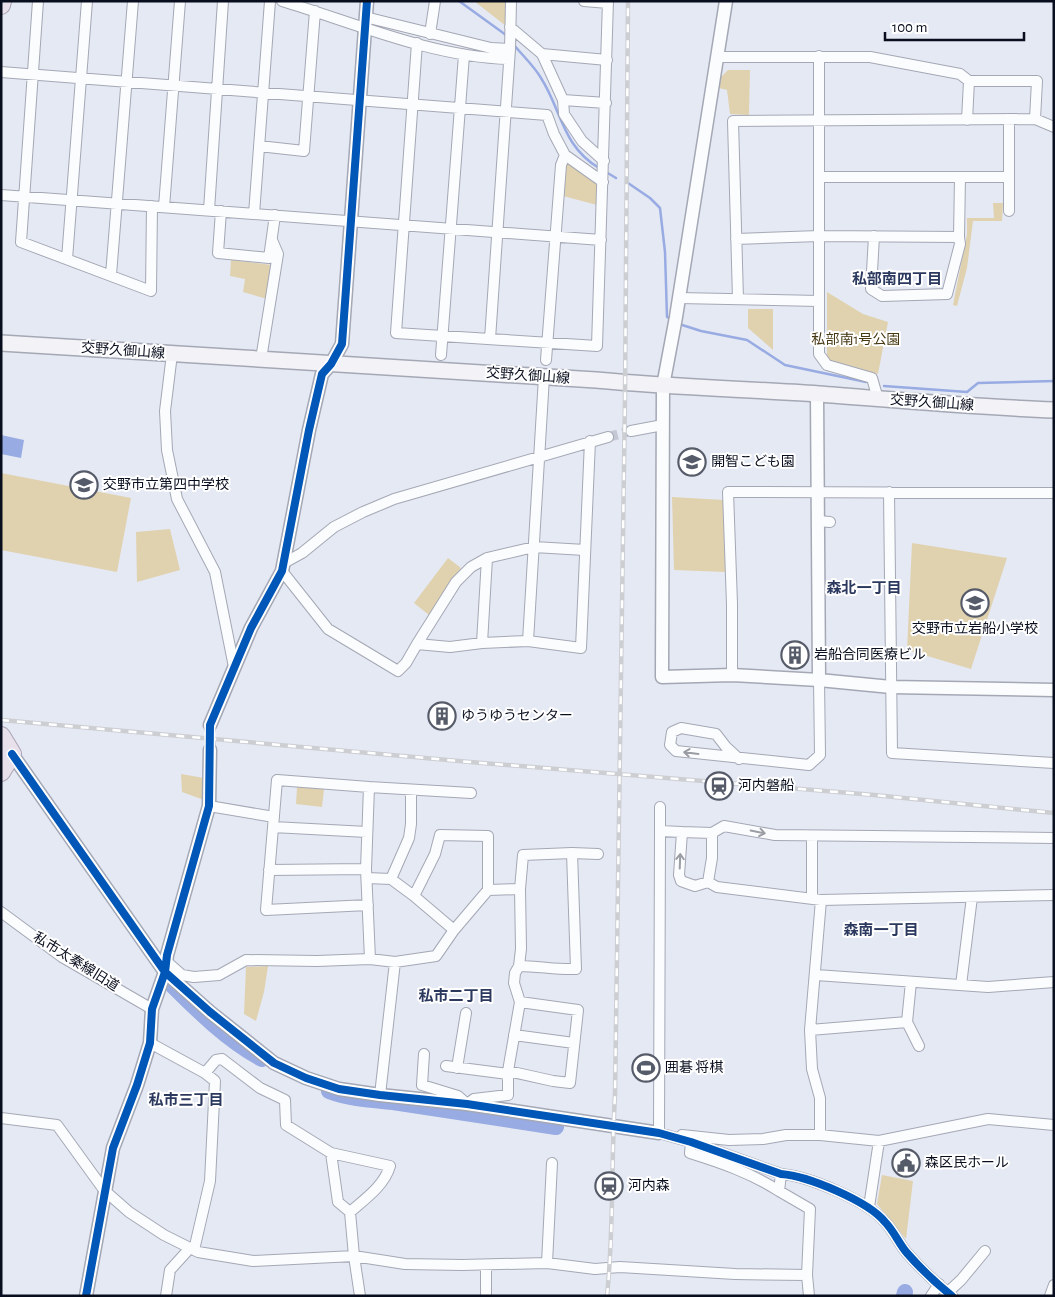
<svg xmlns="http://www.w3.org/2000/svg" width="1055" height="1297" viewBox="0 0 1055 1297" font-family="'Alegreya Sans','Noto Sans JP',sans-serif">
	<style>
		.green { fill: #e0d2af }
		.water { fill: #98abe2 }
		.lines { fill: none; stroke-linecap: round; stroke-linejoin: round }
		.stream { stroke: #98abe2; stroke-width: 2.5 }
		.river { stroke: #98abe2; stroke-width: 16 }
		.minor-tunnel { stroke: #c4c8d4; stroke-width: 10; stroke-dasharray: 10 5; stroke-linecap: butt }
		.tertiary-tunnel { stroke: #c4c8d4; stroke-width: 12; stroke-dasharray: 12 6; stroke-linecap: butt }
		.minor-casing { stroke: #a4a8b5; stroke-width: 12 }
		.tertiary-casing { stroke: #a4a8b5; stroke-width: 15 }
		.secondary-casing { stroke: #a4a8b5; stroke-width: 18 }
		.trunk-casing { stroke: #aca3b4; stroke-width: 20 }
		.minor { stroke: #fbfcfd; stroke-width: 10 }
		.tertiary { stroke: #fbfcfd; stroke-width: 12 }
		.secondary { stroke: #f3f2f6; stroke-width: 15 }
		.trunk { stroke: #e8e0ea; stroke-width: 18 }
		.rail-casing { stroke: #ccced2; stroke-width: 4.5 }
		.rail { stroke: #fff; stroke-width: 2.5; stroke-dasharray: 8; stroke-linecap: butt }
		.cycleway-casing { stroke: #fff; stroke-width: 11 }
		.cycleway { stroke: #0057b8; stroke-width: 8 }
		.oneway { stroke: #9a9da4 }
		.labels { text-anchor: middle; dominant-baseline: central; stroke-width: 4; stroke-linejoin: round; paint-order: stroke }
		.park-label { font-size: 14px; fill: #463812; stroke: #fff }
		.street-label { font-size: 14px; fill: #090e1e; stroke: #fff }
		.poi-label { font-size: 14px; fill: #090e1e; stroke: #fff; text-anchor: start }
		.neighbourhood-label { font-size: 15px; font-weight: bold; fill: #2c395f; stroke: #fff }
	</style>
	<rect width="100%" height="100%" fill="#e5e9f4"/>
	<path class="green" d="M474,1H506V26Z
		M728,70H750L749,115L730,114L727,90L719,88L721,77Z
		M566,160L598,183L597,205L563,196Z
		M993,203H1003L1002,221H973L967,268L957,306L953,305L967,234V218H994Z
		M231,260L272,265L267,299L243,292L245,279L230,276Z
		M827,292L863,314L888,322L878,374L827,359Z
		M748,309H773V350L748,328Z
		M1,473L131,498L117,572L1,550Z
		M672,497L724,500L725,572L674,570Z
		M170,529L180,570L137,582L136,532Z
		M912,543L1007,558L971,669L907,650Z
		M448,558L461,568L429,615L414,603Z
		M181,774L204,778V800L182,792Z
		M297,787L324,789L322,807L296,804Z
		M268,966L264,992L256,1021L244,1014L246,967Z
		M882,1175L913,1181L906,1239L877,1204Z"/>
	<path class="water" d="M1,435L24,440L21,458L1,454Z"/>
	<g class="lines">
		<path class="stream" d="M459,1L506,35
			M514,45C523,56 534,66 541,78C562,111 562,146 599,168
			M606,172L616,178
			M628,183L650,198L660,208L665,252L667,317L672,320
			M679,324L701,331L747,340L785,365L866,382
			M884,386L967,392L978,383L1054,381"/>
		<path class="river" d="M170,983C198,1011 227,1040 262,1059
			M329,1091C350,1099 372,1100 393,1102L556,1127
			M904,1296L905,1292"/>
		<path class="minor-tunnel" d="M608,437L631,431"/>
		<path class="tertiary-tunnel" d="M210,750V725"/>
		<g class="minor-casing">
			<path id="minor" d="M38,1L21,242L151,291L152,206
				M282,1C355,23 432,57 509,59
				M584,1L608,3
				M365,17L491,48L510,49
				M510,27L542,54L563,100L564,114L582,141L604,161
				M430,34L435,1
				M417,43L396,333L597,346L608,1
				M542,54L607,60
				M819,56V354L827,365L872,378L878,399
				M718,57H870L960,74L969,81H1037L1035,119
				M1,72L547,115L554,134L565,155
				M563,100L606,103
				M967,120L969,81
				M259,146L304,151L315,11
				M820,177H1009
				M1,195L601,240
				M164,207L180,1
				M209,210L223,1
				M221,211L218,253L269,258L275,215
				M1009,211V119
				M254,214L270,1
				M874,236L871,289L882,296L947,294L960,244L959,237L960,177
				M736,239L819,236L959,237
				M67,259L87,1
				M111,275L133,1
				M679,298L819,301
				M738,299L733,121L1035,119L1054,127
				M490,339L510,49L511,1
				M172,354L165,411L167,450L177,499L215,572L234,667
				M441,355L464,55
				M261,359L278,254L272,240
				M546,360L561,165L565,155L603,182
				M631,431L663,425
				M889,492L892,753L1054,763
				M818,521L830,522
				M585,550L534,547L487,558L471,567L456,582L417,644L450,647L482,643L528,641L581,648L590,441
				M284,563L302,553L334,527L363,512L394,499L608,437
				M282,571L328,629L398,671L406,663L417,644
				M528,641L544,377
				M482,643L487,558
				M732,675V604L728,492L1054,493
				M739,759L726,747L716,734L681,728L672,732L670,745L676,751L809,765L820,755L819,680
				M369,787L471,793
				M209,806L274,817
				M660,807V831
				M273,827L367,832
				M682,832L660,831L659,1133L691,1142L781,1174C808,1176 868,1201 885,1222C894,1231 899,1244 907,1253C920,1268 937,1284 952,1296
				M712,833L724,826L775,835L1054,838
				M812,836V899
				M269,870L366,869
				M367,878L391,879L414,896
				M391,879L409,838L411,824V790
				M708,882L712,858V833L682,832L679,875L681,881L695,886L708,882L717,887L821,900L1054,895
				M368,905L266,910L277,780L369,787L366,869L370,959L395,962L436,956L454,930L488,890L520,889
				M1,912L62,957L152,1009
				M454,930L414,896L435,854L440,835L488,836V890
				M166,961L182,975L194,977L219,975L246,960L317,961L370,959
				M519,966C539,966 557,970 576,969L572,853
				M816,975L988,987L1054,982
				M911,982L907,1022L919,1046
				M961,985L972,897
				M810,1030L907,1022
				M514,1035L574,1043
				M150,1043L205,1073L215,1081L210,1181L194,1250
				M424,1054L422,1085L458,1096L467,1104L474,1099L508,1095V1071L520,1002L514,983L515,973L519,966L521,949L520,889L523,855L572,853L598,854
				M446,1066L508,1074
				M457,1068L466,1013
				M508,1071L553,1081L570,1083L578,1010L520,1002
				M205,1073L216,1060L222,1059L260,1088L285,1100L286,1125L331,1153L390,1166C384,1186 365,1199 350,1212
				M380,1095L395,962
				M1,1118L57,1125L104,1190L129,1212L164,1235L198,1252L253,1261L354,1256L405,1264L462,1265L547,1263L595,1269L620,1267L735,1274L807,1275L810,1209L779,1191L781,1174
				M682,1135L729,1140L763,1139L786,1135H820L879,1141L988,1119L1054,1125
				M820,1135V1098L812,1069L810,1030L821,900
				M691,1142L690,1153C722,1163 751,1173 779,1191
				M331,1153L338,1202L350,1212L354,1256L360,1296
				M869,1207L879,1141
				M547,1263L552,1163
				M807,1275L809,1296
				M948,1292L961,1280L985,1251
				M166,1296L170,1270L190,1248
				M486,1296V1265
				M931,1296L939,1284
				M1050,1296L1054,1285"/>
		</g>
		<g class="tertiary-casing">
			<path id="tertiary" d="M726,1L676,317L663,386L662,677L732,675L819,680L891,687L1054,690
				M817,394L819,680
				M210,725L251,628L282,571L309,430L322,374L331,364L342,344L367,1
				M12,754L165,972L210,1012L274,1063L306,1078L339,1089L380,1095L467,1104L659,1133
				M86,1296L113,1148L137,1085L150,1043L152,1009L165,972L167,955L209,806L210,750"/>
		</g>
		<g class="secondary-casing">
			<path id="secondary" d="M1,343L596,380C670,387 745,389 819,394C897,400 975,407 1054,410"/>
		</g>
		<g class="trunk-casing">
			<path id="trunk" d="M1,5L2,1
				M1,736L12,754L1,772"/>
		</g>
		<use href="#minor" class="minor"/>
		<use href="#tertiary" class="tertiary"/>
		<use href="#secondary" class="secondary"/>
		<use href="#trunk" class="trunk"/>
		<g class="rail-casing">
			<path id="rail" d="M1,720L470,762L874,795L1054,813
				M607,1296C614,1229 611,1162 615,1095L625,397L628,1"/>
		</g>
		<use href="#rail" class="rail"/>
		<g class="cycleway-casing">
			<path id="cycleway" d="M12,754L165,972L210,1012L274,1063L306,1078L339,1089L380,1095L467,1104L659,1133L691,1142L781,1174C808,1176 868,1201 885,1222C894,1231 899,1244 907,1253C920,1268 937,1284 952,1296
				M86,1296L113,1148L137,1085L150,1043L152,1009L165,972L167,955L209,806L210,725L251,628L282,571L309,430L322,374L331,364L342,344L367,1"/>
		</g>
		<use href="#cycleway" class="cycleway"/>
	</g>
	<defs><path id="oneway-shaft" d="M-6 0H5M1.5-3L5.5 0L1.5 3" fill="none" stroke-width="1.6" stroke-linecap="round" stroke-linejoin="round" transform="scale(1.25)"/></defs>
	<g class="oneway">
		<use href="#oneway-shaft" transform="translate(691 753) rotate(-173)"/>
		<use href="#oneway-shaft" transform="translate(758 832) rotate(11)"/>
		<use href="#oneway-shaft" transform="translate(680 861) rotate(-88)"/>
	</g>
	<defs>
		<g id="school-ring" transform="scale(1.4375)"><circle r="9.5" fill="#fff" stroke="#565b69" stroke-width="1.5"/><path d="M0-5L7-2L0 1L-7-2ZM-4 1L0 2.5L4 1V4Q0 6-4 4Z" fill="#565b69"/></g>
		<g id="building-ring" transform="scale(1.4375)"><circle r="9.5" fill="#fff" stroke="#565b69" stroke-width="1.5"/><path d="M-4-6H4V6H1V3H-1V6H-4ZM-2.5-4.3h1.7v1.8h-1.7ZM.8-4.3h1.7v1.8H.8ZM-2.5-1h1.7V.8h-1.7ZM.8-1h1.7V.8H.8Z" fill="#565b69"/></g>
		<g id="station-ring" transform="scale(1.4375)"><circle r="9.5" fill="#fff" stroke="#565b69" stroke-width="1.5"/><path d="M-3-6H3Q5-6 5-4V2Q5 4 3 4L4.5 6H3L1.5 4h-3L-3 6H-4.5L-3 4Q-5 4-5 2V-4Q-5-6-3-6ZM-3.5-4v3h7v-3ZM-3.5 1v1.5H-2V1ZM2 1v1.5H3.5V1Z" fill="#565b69"/></g>
		<g id="stadium-ring" transform="scale(1.4375)"><circle r="9.5" fill="#fff" stroke="#565b69" stroke-width="1.5"/><path d="M0-5a6.5 5 0 1 0 0 10a6.5 5 0 1 0 0-10ZM-3.5-1.8h7v3.6h-7Z" fill="#565b69"/></g>
		<g id="civic-ring" transform="scale(1.4375)"><circle r="9.5" fill="#fff" stroke="#565b69" stroke-width="1.5"/><path d="M-.6-6.5H3V-4.5H.6V-3L4-1V1h2V6H-6V1h2V-1L-.6-3ZM-1.2 2.5V6h2.4V2.5Z" fill="#565b69"/></g>
	</defs>
	<g fill-rule="evenodd">
		<use href="#school-ring" x="692" y="462"/>
		<use href="#school-ring" x="84" y="485"/>
		<use href="#school-ring" x="975" y="603"/>
		<use href="#building-ring" x="795" y="655"/>
		<use href="#building-ring" x="442" y="716"/>
		<use href="#station-ring" x="719" y="786"/>
		<use href="#stadium-ring" x="646" y="1068"/>
		<use href="#civic-ring" x="906" y="1163"/>
		<use href="#station-ring" x="609" y="1186"/>
	</g>
	<g class="labels">
		<g class="park-label">
			<text x="856" y="340">私部南1号公園</text>
		</g>
		<g class="street-label">
			<text transform="translate(123 351) rotate(4)">交野久御山線</text>
			<text transform="translate(528 376) rotate(4)">交野久御山線</text>
			<text transform="translate(932 403) rotate(4)">交野久御山線</text>
			<text transform="translate(76 962) rotate(32)">私市太秦線旧道</text>
		</g>
		<g class="poi-label">
			<text x="711" y="462">開智こども園</text>
			<text x="103" y="485">交野市立第四中学校</text>
			<text x="975" y="629" text-anchor="middle">交野市立岩船小学校</text>
			<text x="814" y="655">岩船合同医療ビル</text>
			<text x="461" y="716">ゆうゆうセンター</text>
			<text x="738" y="786">河内磐船</text>
			<text x="665" y="1068">囲碁 将棋</text>
			<text x="925" y="1163">森区民ホール</text>
			<text x="628" y="1186">河内森</text>
		</g>
		<g class="neighbourhood-label">
			<text x="897" y="279">私部南四丁目</text>
			<text x="864" y="588">森北一丁目</text>
			<text x="881" y="930">森南一丁目</text>
			<text x="456" y="996">私市二丁目</text>
			<text x="186" y="1100">私市三丁目</text>
		</g>
	</g>
	<rect width="1055" height="1297" fill="none" stroke="#090e1e" stroke-width="5"/>
	<path d="M885 32v8h139v-8" fill="none" stroke="#090e1e" stroke-width="2.5"/>
	<text x="892" y="32" font-size="15" fill="#090e1e" stroke="#ffffff" stroke-width="4" paint-order="stroke">100 m</text>
</svg>
